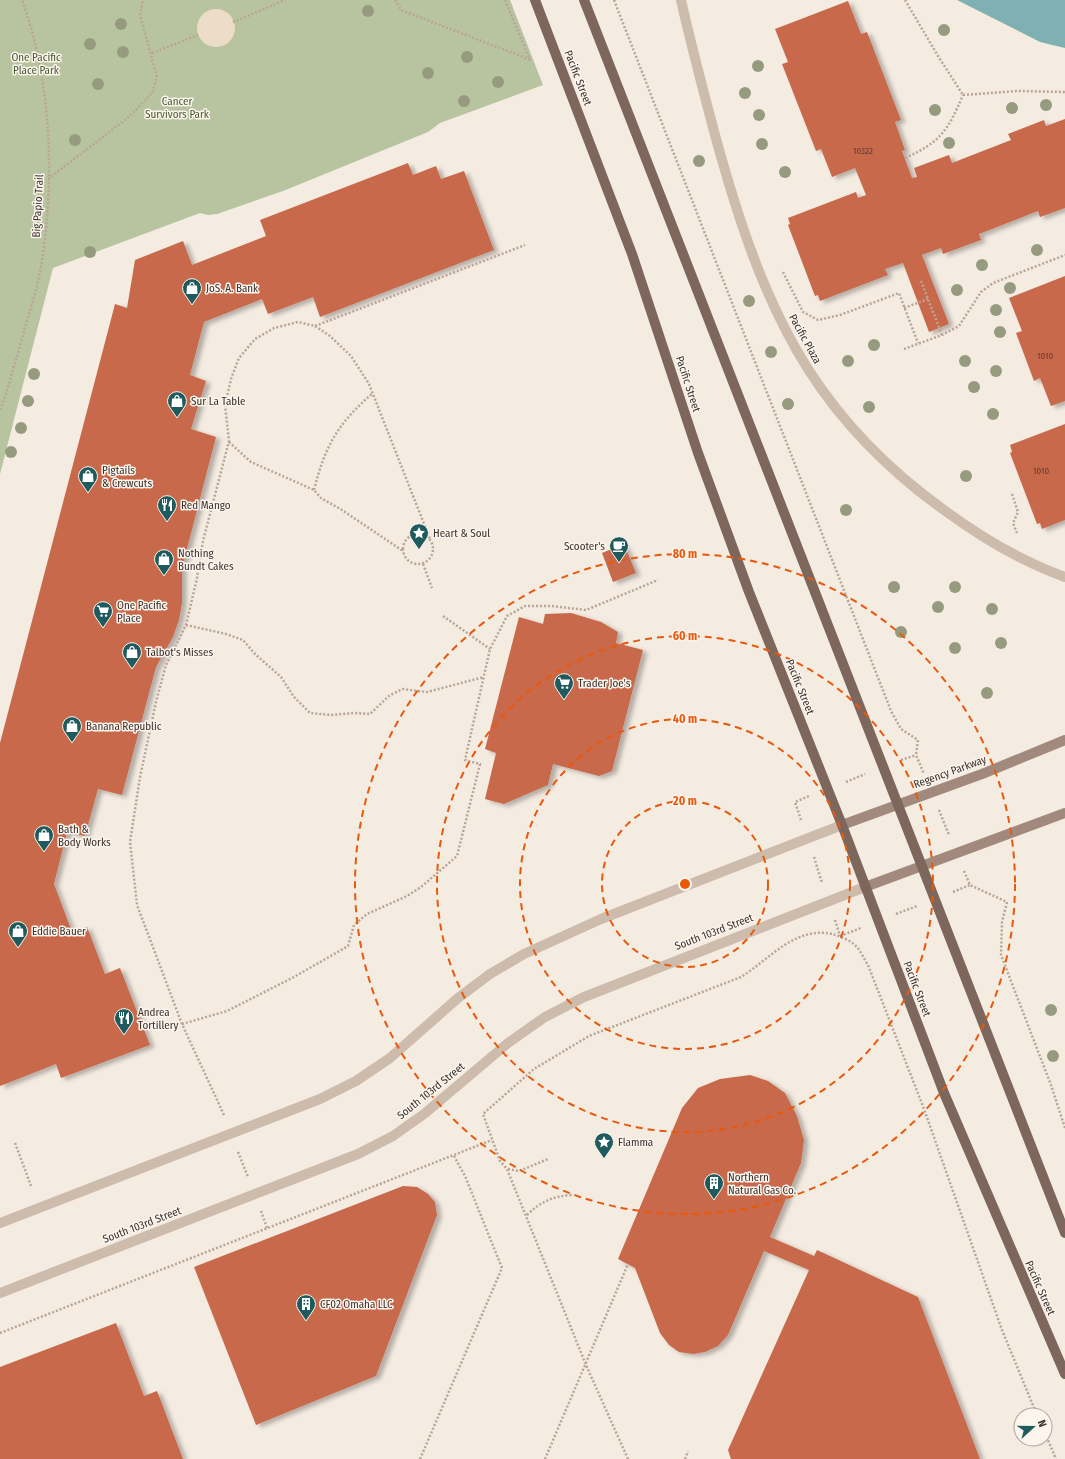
<svg xmlns="http://www.w3.org/2000/svg" width="1065" height="1459" viewBox="0 0 1065 1459" font-family="'Fira Sans Condensed',sans-serif">
	<style>
		.green { fill: #b8c4a0 }
		.plaza { fill: #ecdcc8 }
		.water { fill: #7fb0b2 }
		.building { fill: #c8694b; filter: url(#shadow) }
		.lines { fill: none; stroke-linecap: round; stroke-linejoin: round }
		.path { stroke: #b9a596; stroke-width: 2.5; stroke-dasharray: 2 2; stroke-linecap: butt }
		.minor { stroke: #cdbbac; stroke-width: 10 }
		.secondary { stroke: #a18a7d; stroke-width: 10 }
		.primary { stroke: #7d675c; stroke-width: 10 }
		.tree { fill: #969b7f }
		.ring { fill: none; stroke: #e8590c; stroke-width: 2; stroke-dasharray: 7 5 }
		.labels { text-anchor: middle; dominant-baseline: central; stroke-width: 3; stroke-linejoin: round; paint-order: stroke }
		.number-label { font-size: 9px; fill: #5e3e33 }
		.park-label { font-size: 11px; fill: #4a5a2e; stroke: #fbf5ee }
		.street-label { font-size: 11px; fill: #3b302b; stroke: #fbf5ee }
		.poi-label { font-size: 11px; fill: #3b302b; stroke: #fbf5ee; text-anchor: start }
		.centre { fill: #e8590c; stroke: #fbf5ee; stroke-width: 2 }
		.ring-label { font-size: 12px; text-anchor: middle; font-weight: bold; fill: #e8590c; stroke: #fbf5ee; stroke-width: 3; stroke-linejoin: round; paint-order: stroke }
	</style>
	<defs>
		<filter id="shadow"><feDropShadow dx="4.5" dy="2.5" stdDeviation="2" flood-color="#0004"/></filter>
	</defs>
	<rect width="100%" height="100%" fill="#f4ebe1"/>
	<path class="green" d="M0,0H510L543,85L440,123L428,132L283,191L217,214L208,215L200,213L53,268L0,474Z"/>
	<path class="plaza" d="M197 28a19 19 0 1 1 38 0a19 19 0 1 1-38 0Z"/>
	<path class="water" d="M957,0H1065V48L1040,42Z"/>
	<path class="building" d="M848,1L861,34L867,32L901,120L895,122L905,150L902,151L912,178L917,177L914,168L949,155L952,163L1011,140L1008,134L1044,120L1046,126L1065,119V208L1040,217L1038,211L979,234L981,240L943,254L941,248L922,255L949,324L929,332L903,263L885,269L888,275L820,301L818,295L815,296L788,225L790,224L788,218L856,192L858,198L866,195L855,168L832,177L821,149L816,151L782,64L788,62L775,29Z
		M408,163L413,175L436,166L441,179L464,171L494,250L320,317L313,297L268,314L262,299L204,322L190,375L206,381L191,429L216,437L182,568V603L179,620L173,637L156,667L122,795L98,789L85,836L67,832L54,884L72,932L87,927L105,974L120,968L150,1045L61,1078L56,1064L0,1086V743L115,304L127,308L135,260L183,241L192,265L266,236L260,220Z
		M1065,276V401L1051,406L1040,378L1034,381L1016,333L1022,331L1009,298Z
		M1065,424V520L1042,529L1040,523L1037,524L1010,453L1012,452L1010,445Z
		M624,544L636,573L613,582L602,553Z
		M571,613L601,622L618,632L616,643L643,650L612,771L599,776L553,764L548,785L504,804L485,799L496,753L485,749L519,617L543,624L545,614Z
		M750,1075L768,1081L785,1093L797,1116L804,1140L801,1163L770,1237L814,1256L817,1250L918,1297L980,1459H731L728,1450L809,1270L764,1251L728,1335L718,1346L705,1352L693,1354L679,1352L669,1345L660,1333L635,1268L618,1259L682,1108L698,1088L720,1079Z
		M403,1186L417,1187L428,1194L435,1202L437,1215L376,1376L256,1425L194,1267Z
		M116,1323L144,1396L157,1391L183,1459H0V1367Z"/>
	<g class="lines">
		<path class="path" d="M395,0L401,10L531,60
			M505,0L530,60
			M614,0L891,711L901,729L918,740L916,755L924,774
			M905,0L938,56L963,95
			M233,22L285,0
			M152,53L198,35
			M963,95L1018,91L1065,92
			M905,158C941,142 948,130 963,95
			M48,179L130,116L152,93L157,77L140,15L143,0
			M783,272L803,312L818,320L840,315L899,293L918,343
			M921,281L942,335
			M904,308L928,299
			M315,326L525,245
			M904,349L942,335L959,326L981,292L993,283L1065,255
			M0,410C9,387 15,362 22,338C29,312 38,287 42,261C55,177 51,80 22,0
			M229,442L251,462L314,490L321,498L342,510L403,551
			M314,490C325,446 338,423 373,393
			M1012,494L1018,512L1013,523L1017,533
			M403 549a15 15 0 1 1 30 0a15 15 0 1 1-30 0Z
			M423,564L432,588
			M443,616L490,649
			M186,625L226,634L243,640L255,654L281,677L294,697L310,713L331,715L354,713L370,714L390,695L403,689L427,692L484,677
			M901,760L916,755
			M846,782L865,774
			M939,810L949,835
			M801,820L795,802L809,796
			M814,857L822,883
			M964,871L970,885L1007,902L1002,922L1001,955L1051,1085L1065,1128
			M953,892L970,885
			M896,914L917,906
			M835,920L840,936
			M840,936L861,928
			M182,1024L227,1011L294,977L348,946L354,925L367,914L407,896L421,887L457,856L480,764L465,760L490,649L507,616L525,606H551L586,610L658,580
			M224,1115L182,1024L137,905L130,842L140,777L156,702L166,665L186,625L197,578L203,541L229,441L225,405L231,379L239,358L255,339L274,328L298,322L315,326L330,336L351,356L369,384L430,539
			M15,1143L31,1186
			M238,1152L248,1177
			M508,1169L519,1171L548,1159
			M261,1211L267,1228
			M527,1215C540,1202 553,1196 572,1195
			M0,1333L492,1140
			M1045,1433L1056,1459
			M420,1459L502,1268L465,1176L454,1156
			M545,1459L628,1264
			M628,1459L586,1365L507,1169L500,1161L483,1114L534,1069L589,1036L741,977C770,959 795,926 832,934C840,936 850,940 856,946C861,951 864,959 868,965L924,1109L1002,1330L1037,1415
			M685,1459L688,1451"/>
		<path class="minor" d="M681,0C691,45 703,90 715,135C737,215 763,298 808,369C843,424 891,472 944,510C982,538 1020,561 1065,577
			M0,1223L320,1099L356,1081L390,1058L458,998L490,974L524,954L601,919L842,825
			M0,1293L358,1154L393,1136L424,1114L508,1043L545,1017L584,997L865,887"/>
		<path class="secondary" d="M842,825L982,774L1065,740
			M865,887L1065,813"/>
		<path class="primary" d="M535,0L632,254L698,453L749,592L842,825L944,1093L1065,1374
			M584,0L1065,1233"/>
	</g>
	<g class="tree">
		<circle cx="368" cy="11" r="6"/>
		<circle cx="121" cy="24" r="6"/>
		<circle cx="944" cy="30" r="6"/>
		<circle cx="90" cy="44" r="6"/>
		<circle cx="123" cy="52" r="6"/>
		<circle cx="467" cy="57" r="6"/>
		<circle cx="758" cy="66" r="6"/>
		<circle cx="428" cy="73" r="6"/>
		<circle cx="498" cy="82" r="6"/>
		<circle cx="98" cy="84" r="6"/>
		<circle cx="745" cy="93" r="6"/>
		<circle cx="464" cy="101" r="6"/>
		<circle cx="1046" cy="105" r="6"/>
		<circle cx="1012" cy="108" r="6"/>
		<circle cx="935" cy="110" r="6"/>
		<circle cx="759" cy="115" r="6"/>
		<circle cx="75" cy="140" r="6"/>
		<circle cx="949" cy="143" r="6"/>
		<circle cx="762" cy="144" r="6"/>
		<circle cx="699" cy="161" r="6"/>
		<circle cx="785" cy="172" r="6"/>
		<circle cx="1037" cy="250" r="6"/>
		<circle cx="90" cy="252" r="6"/>
		<circle cx="982" cy="265" r="6"/>
		<circle cx="1010" cy="288" r="6"/>
		<circle cx="957" cy="290" r="6"/>
		<circle cx="749" cy="301" r="6"/>
		<circle cx="996" cy="310" r="6"/>
		<circle cx="1000" cy="332" r="6"/>
		<circle cx="874" cy="345" r="6"/>
		<circle cx="771" cy="352" r="6"/>
		<circle cx="848" cy="361" r="6"/>
		<circle cx="965" cy="361" r="6"/>
		<circle cx="996" cy="371" r="6"/>
		<circle cx="34" cy="374" r="6"/>
		<circle cx="974" cy="387" r="6"/>
		<circle cx="28" cy="401" r="6"/>
		<circle cx="788" cy="404" r="6"/>
		<circle cx="869" cy="407" r="6"/>
		<circle cx="993" cy="414" r="6"/>
		<circle cx="21" cy="428" r="6"/>
		<circle cx="11" cy="452" r="6"/>
		<circle cx="966" cy="476" r="6"/>
		<circle cx="846" cy="510" r="6"/>
		<circle cx="894" cy="587" r="6"/>
		<circle cx="955" cy="587" r="6"/>
		<circle cx="938" cy="607" r="6"/>
		<circle cx="992" cy="609" r="6"/>
		<circle cx="901" cy="632" r="6"/>
		<circle cx="1001" cy="643" r="6"/>
		<circle cx="955" cy="648" r="6"/>
		<circle cx="987" cy="693" r="6"/>
		<circle cx="1051" cy="1010" r="6"/>
		<circle cx="1053" cy="1056" r="6"/>
	</g>
	<g class="ring">
		<circle cx="685" cy="884" r="83"/>
		<circle cx="685" cy="884" r="165"/>
		<circle cx="685" cy="884" r="248"/>
		<circle cx="685" cy="884" r="330"/>
	</g>
	<defs>
		<g id="shop-pin" transform="scale(1)"><path d="M0 17L-7.5 6A9.5 9.5 0 1 1 7.5 6Z" fill="#1f5a5e" stroke="#fbf5ee"/><path d="M-5-2.5h2.3a2.7 3.5 0 0 1 5.4 0H5L5.5 6h-11ZM-1.5-2.5h3a1.5 2.3 0 0 0-3 0Z" fill="#fff"/></g>
		<g id="restaurant-pin" transform="scale(1)"><path d="M0 17L-7.5 6A9.5 9.5 0 1 1 7.5 6Z" fill="#1f5a5e" stroke="#fbf5ee"/><path d="M-5-6h1v4h1v-4h1v4h1v-4h1v5L-1.5 .5V6h-2V.5L-5-1ZM5-6V6H3V1.5H1.5Q1.5-4 5-6Z" fill="#fff"/></g>
		<g id="sight-pin" transform="scale(1)"><path d="M0 17L-7.5 6A9.5 9.5 0 1 1 7.5 6Z" fill="#1f5a5e" stroke="#fbf5ee"/><path d="M0-6L1.8-2.2L6-1.7L2.9 1.2L3.7 5.4L0 3.3L-3.7 5.4L-2.9 1.2L-6-1.7L-1.8-2.2Z" fill="#fff"/></g>
		<g id="cafe-pin" transform="scale(1)"><path d="M0 17L-7.5 6A9.5 9.5 0 1 1 7.5 6Z" fill="#1f5a5e" stroke="#fbf5ee"/><path d="M-5.5-4.5H6V0H3Q3 3.5 0 3.5H-2.5Q-5.5 3.5-5.5 0ZM3-3.2v2h1.7v-2ZM-6 4.5H4V6H-6Z" fill="#fff"/></g>
		<g id="supermarket-pin" transform="scale(1)"><path d="M0 17L-7.5 6A9.5 9.5 0 1 1 7.5 6Z" fill="#1f5a5e" stroke="#fbf5ee"/><path d="M-6-5.5h2.5l.6 2H6L4.5 2H-2.5L-4.4-4H-6ZM-1.5 3.2a1.3 1.3 0 1 0 .1 0ZM3 3.2a1.3 1.3 0 1 0 .1 0Z" fill="#fff"/></g>
		<g id="building-pin" transform="scale(1)"><path d="M0 17L-7.5 6A9.5 9.5 0 1 1 7.5 6Z" fill="#1f5a5e" stroke="#fbf5ee"/><path d="M-4-6H4V6H1V3H-1V6H-4ZM-2.5-4.3h1.7v1.8h-1.7ZM.8-4.3h1.7v1.8H.8ZM-2.5-1h1.7V.8h-1.7ZM.8-1h1.7V.8H.8Z" fill="#fff"/></g>
	</defs>
	<g fill-rule="evenodd">
		<use href="#shop-pin" x="192" y="288"/>
		<use href="#shop-pin" x="177" y="401"/>
		<use href="#shop-pin" x="88" y="476"/>
		<use href="#restaurant-pin" x="167" y="505"/>
		<use href="#sight-pin" x="419" y="533"/>
		<use href="#cafe-pin" x="619" y="546"/>
		<use href="#shop-pin" x="164" y="559"/>
		<use href="#supermarket-pin" x="103" y="611"/>
		<use href="#shop-pin" x="132" y="652"/>
		<use href="#supermarket-pin" x="564" y="683"/>
		<use href="#shop-pin" x="72" y="726"/>
		<use href="#shop-pin" x="44" y="835"/>
		<use href="#shop-pin" x="18" y="931"/>
		<use href="#restaurant-pin" x="124" y="1018"/>
		<use href="#sight-pin" x="604" y="1142"/>
		<use href="#building-pin" x="714" y="1183"/>
		<use href="#building-pin" x="306" y="1304"/>
	</g>
	<g class="labels">
		<g class="number-label">
			<text x="863" y="151">10322</text>
			<text x="1045" y="356">1010</text>
			<text x="1041" y="471">1010</text>
		</g>
		<g class="park-label">
			<text x="36" y="57">One Pacific<tspan x="36" dy="13">Place Park</tspan></text>
			<text x="177" y="101">Cancer<tspan x="177" dy="13">Survivors Park</tspan></text>
		</g>
		<g class="street-label">
			<text transform="translate(578 78) rotate(69)">Pacific Street</text>
			<text transform="translate(38 206) rotate(-87)">Big Papio Trail</text>
			<text transform="translate(805 339) rotate(61)">Pacific Plaza</text>
			<text transform="translate(688 384) rotate(72)">Pacific Street</text>
			<text transform="translate(800 687) rotate(68)">Pacific Street</text>
			<text transform="translate(950 772) rotate(-20)">Regency Parkway</text>
			<text transform="translate(714 932) rotate(-21)">South 103rd Street</text>
			<text transform="translate(917 989) rotate(69)">Pacific Street</text>
			<text transform="translate(431 1091) rotate(-39)">South 103rd Street</text>
			<text transform="translate(142 1225) rotate(-21)">South 103rd Street</text>
			<text transform="translate(1040 1288) rotate(66)">Pacific Street</text>
		</g>
		<g class="poi-label">
			<text x="206" y="288">JoS. A. Bank</text>
			<text x="191" y="401">Sur La Table</text>
			<text x="102" y="470">Pigtails<tspan x="102" dy="13">&amp; Crewcuts</tspan></text>
			<text x="181" y="505">Red Mango</text>
			<text x="433" y="533">Heart &amp; Soul</text>
			<text x="605" y="546" text-anchor="end">Scooter's</text>
			<text x="178" y="553">Nothing<tspan x="178" dy="13">Bundt Cakes</tspan></text>
			<text x="117" y="605">One Pacific<tspan x="117" dy="13">Place</tspan></text>
			<text x="146" y="652">Talbot's Misses</text>
			<text x="578" y="683">Trader Joe's</text>
			<text x="86" y="726">Banana Republic</text>
			<text x="58" y="829">Bath &amp;<tspan x="58" dy="13">Body Works</tspan></text>
			<text x="32" y="931">Eddie Bauer</text>
			<text x="138" y="1012">Andrea<tspan x="138" dy="13">Tortillery</tspan></text>
			<text x="618" y="1142">Flamma</text>
			<text x="728" y="1177">Northern<tspan x="728" dy="13">Natural Gas Co.</tspan></text>
			<text x="320" y="1304">CF02 Omaha LLC</text>
		</g>
	</g>
	<circle cx="685" cy="884" r="6" class="centre"/>
	<g class="ring-label">
		<text x="685" y="558">80 m</text>
		<text x="685" y="640">60 m</text>
		<text x="685" y="723">40 m</text>
		<text x="685" y="805">20 m</text>
	</g>
	<g transform="translate(1033 1427) rotate(69)"><circle r="19" fill="#fbf5ee" stroke="#aea6a0"/>
	<path d="M0-3L7 15L0 10L-7 15Z" fill="#1f5a5e"/>
	<text y="-6" font-size="11" font-weight="bold" text-anchor="middle" fill="#3b302b">N</text>
	</g>
</svg>
